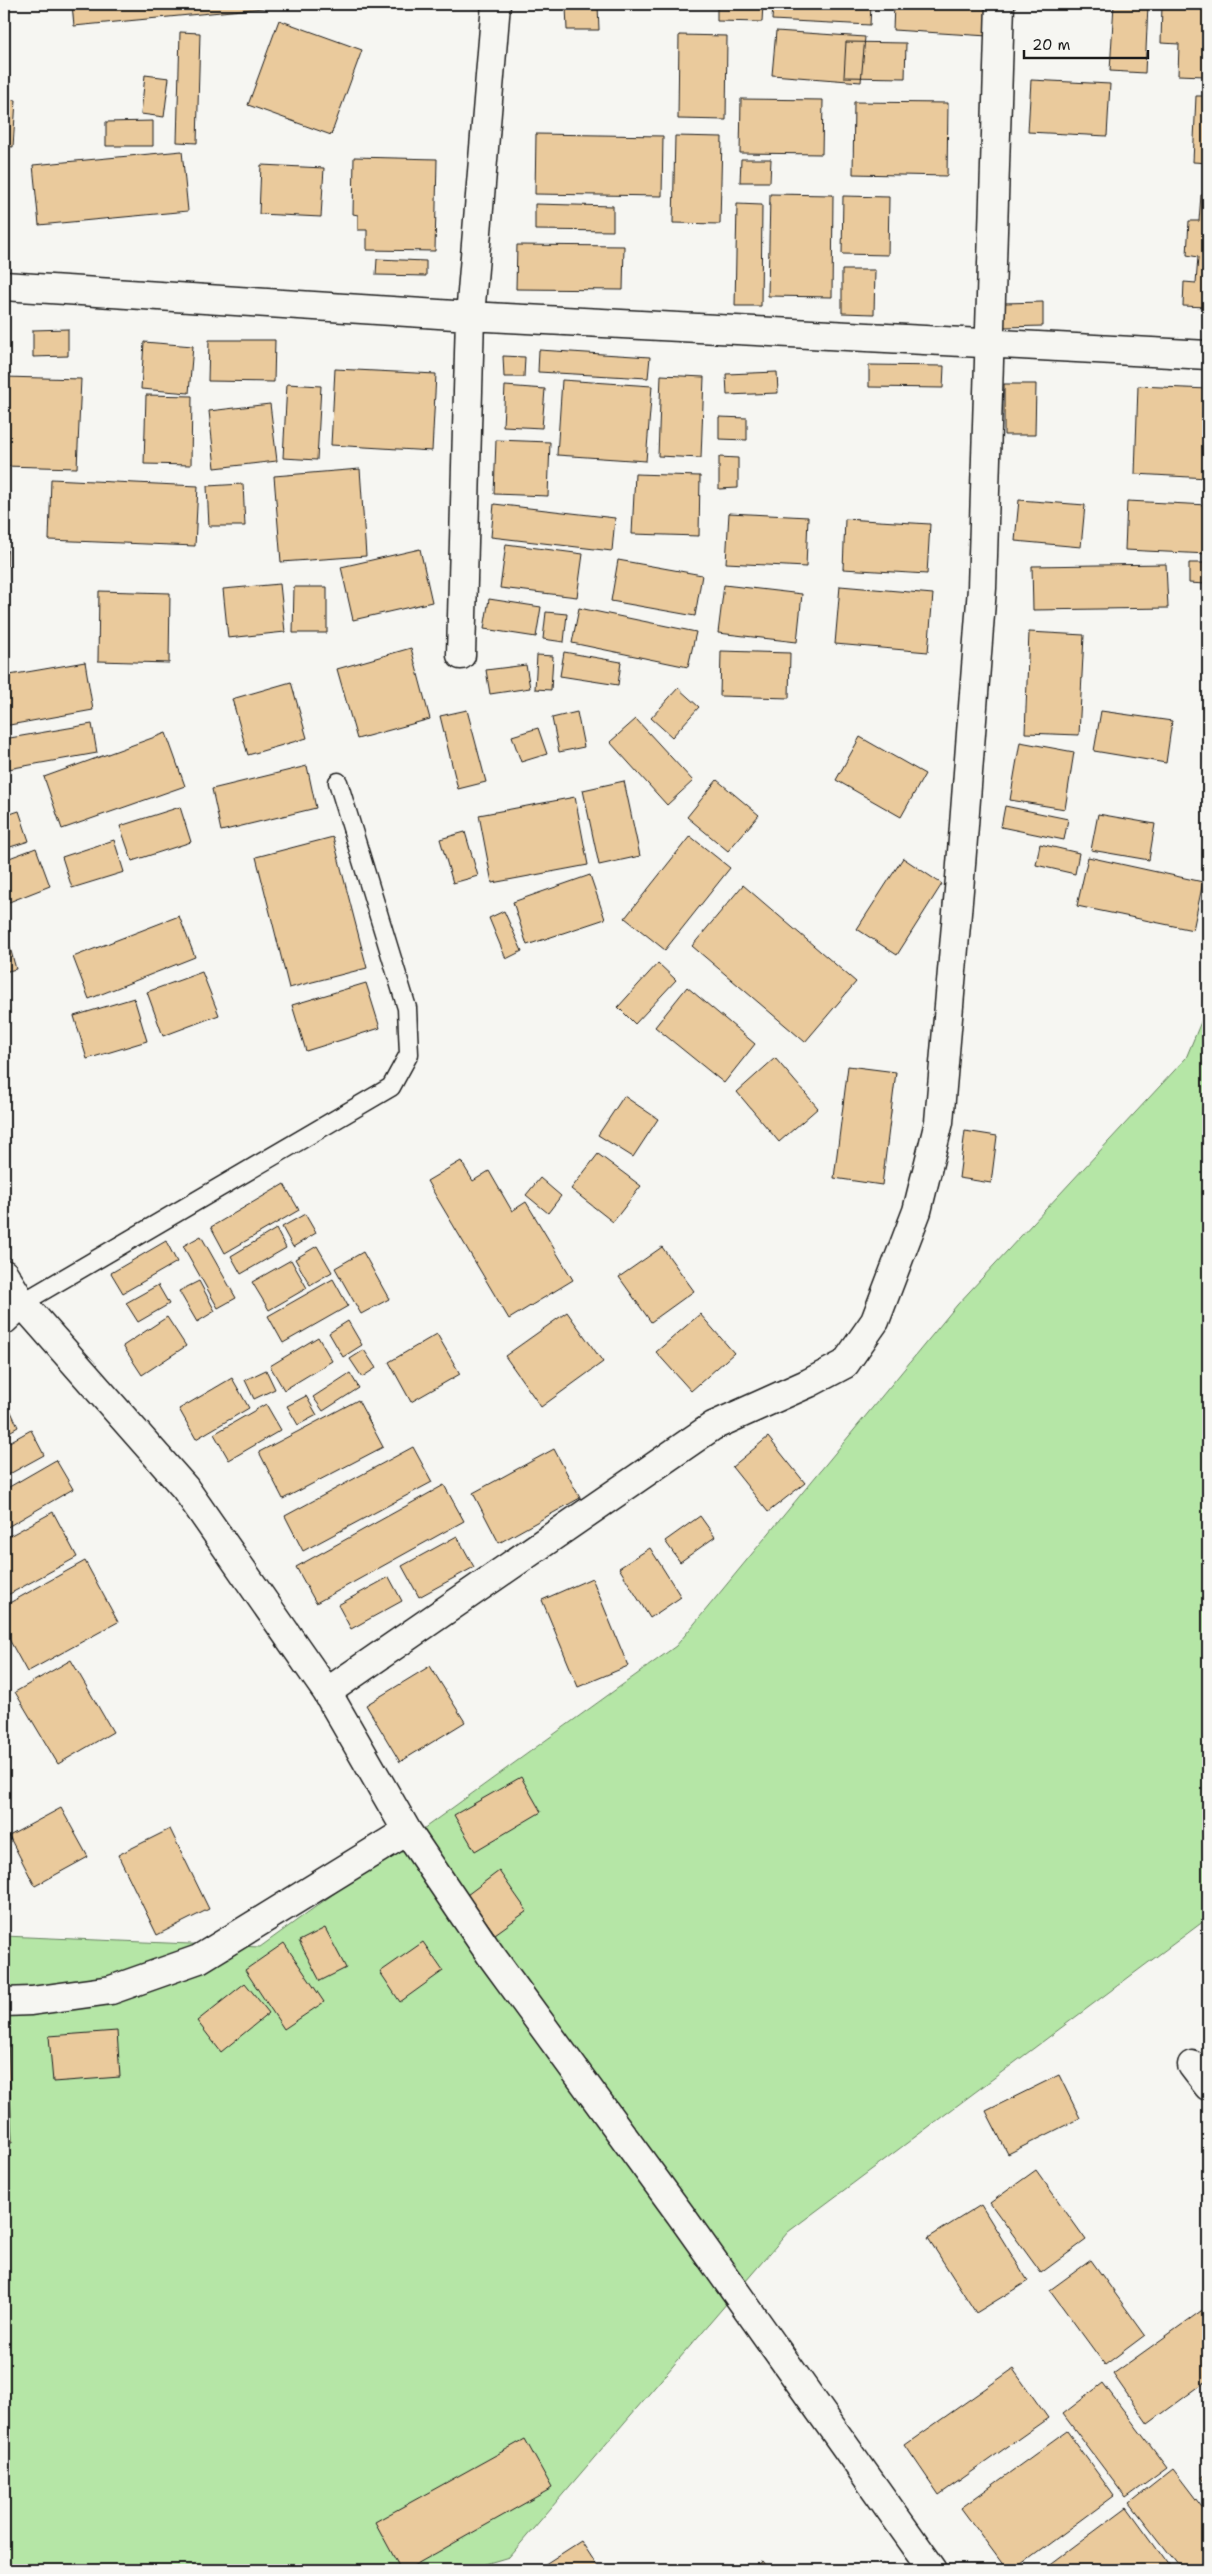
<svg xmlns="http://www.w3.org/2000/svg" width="1212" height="2574" viewBox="0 0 1212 2574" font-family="'Shantell Sans',sans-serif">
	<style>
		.green { fill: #b5e6a6; stroke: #688161 }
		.building { fill: #eaca9c; stroke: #1c1c1c }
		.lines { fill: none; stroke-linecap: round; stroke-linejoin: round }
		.service-casing { stroke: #1c1c1c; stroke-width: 21 }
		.minor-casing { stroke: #1c1c1c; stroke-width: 31 }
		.service { stroke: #f6f6f2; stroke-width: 18 }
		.minor { stroke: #f6f6f2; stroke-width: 28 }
	</style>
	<rect width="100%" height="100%" fill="#f6f6f2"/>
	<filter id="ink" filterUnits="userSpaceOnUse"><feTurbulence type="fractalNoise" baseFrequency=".02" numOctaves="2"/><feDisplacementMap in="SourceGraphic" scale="10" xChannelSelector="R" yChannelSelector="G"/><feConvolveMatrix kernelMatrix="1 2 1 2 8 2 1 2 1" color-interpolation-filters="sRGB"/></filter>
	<g filter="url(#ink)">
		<path class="green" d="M1208,1005V1918L788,2232L509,2557L465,2570H4V1936L260,1947L676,1646L957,1305L1186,1058Z"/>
		<path class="building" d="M72,4H284V6L74,26Z
			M717,4H763L762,22L717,21Z
			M773,4H871L870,25L772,20Z
			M894,4H990L988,36L893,30Z
			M1114,4H1148L1145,73L1110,71Z
			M1162,4L1208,5L1205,76L1178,75L1179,44L1161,43Z
			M566,6H598L599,30H567Z
			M279,20L362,50L331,135L248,105Z
			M776,31L865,37L861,82L772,75Z
			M180,32L200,33L197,143L177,142Z
			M679,35L727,36L726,120L678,119Z
			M846,42L906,43L905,78L844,77Z
			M145,75L169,78L164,117L141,114Z
			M1031,80L1110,84L1107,136L1028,132Z
			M1196,96H1208V163L1193,162Z
			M4,99L16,100L13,147L4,146Z
			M741,99L823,100L822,154L740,153Z
			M854,102L948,103L947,176L853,174Z
			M153,121V146H106V122Z
			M536,134L663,136L662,196L535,194Z
			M675,136L722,137L720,224L673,223Z
			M182,151L188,211L39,225L33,165Z
			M354,157L437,159L435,251L367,250V230H358V215L353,214Z
			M741,159H771L770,182H740Z
			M261,165L324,168L321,217L259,214Z
			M770,194L833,195L832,297L768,296Z
			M1201,195H1208V307L1183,306L1184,282L1196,283L1198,257L1187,255L1189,221H1199Z
			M843,196L889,197L888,255L842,254Z
			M535,204L613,206V231L535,230Z
			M737,204L762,205L761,306H735Z
			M517,245L624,246L623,290L516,289Z
			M377,259L426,261V276L376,275Z
			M842,270H875L874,314L842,313Z
			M1043,302V326L1004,327V303Z
			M68,329V356L33,357V330Z
			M209,340H275L274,382L208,381Z
			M144,342L193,346L189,393L141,389Z
			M539,350L650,357L648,378L538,372Z
			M503,356L525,357L524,377H504Z
			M869,365L944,366L943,388L869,387Z
			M335,369L436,374L432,451L331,445Z
			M777,372L778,393L727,395L726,374Z
			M661,375L704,377L701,458L658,456Z
			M4,377L81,379L77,468L4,466Z
			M562,380L652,386L646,461L557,455Z
			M287,384L321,386L317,460L283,458Z
			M1004,384H1036L1035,435H1004Z
			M505,386L545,389L542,428L503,426Z
			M1138,386L1208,389V478L1135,474Z
			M146,395L192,396L191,465L144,464Z
			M270,404L277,461L215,468L209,411Z
			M719,417L747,418V440L719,439Z
			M496,440L550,442L548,496L494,494Z
			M719,457L738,458V488L719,489Z
			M360,469L366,556L281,562L274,476Z
			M635,474L700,476L699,536L632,534Z
			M51,479L198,486L195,546L49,540Z
			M243,484L245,526H209L207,486Z
			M4,494H8L7,583H4Z
			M1019,500L1085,505L1081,547L1015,541Z
			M1127,501L1208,505V554L1125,550Z
			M494,504L615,518L612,551L491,537Z
			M729,513L808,517L806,567L726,563Z
			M845,519L930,524L927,574L843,569Z
			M506,544L583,554L577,597L500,588Z
			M420,549L432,602L353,620L341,567Z
			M618,560L702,575L695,616L611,601Z
			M1189,563H1208V614H1204L1205,584L1189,583Z
			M1166,564L1168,608L1033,610L1032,566Z
			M280,584L285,632L228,638L223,589Z
			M724,585L802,594L797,642L718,633Z
			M840,586L933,594L928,652L835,644Z
			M294,587H327V633H293Z
			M99,591L170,593L169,663L98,661Z
			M489,599L541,607L536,637L484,629Z
			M579,608L696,632L688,667L572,643Z
			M546,612L567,614L564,642L543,639Z
			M1029,632L1084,635L1079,735L1025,733Z
			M411,648L430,719L357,739L337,669Z
			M721,651L790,653L789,698L720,696Z
			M564,652L621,662L618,685L560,676Z
			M537,655L553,656L551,690L535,689Z
			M85,662L93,710L4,726V676Z
			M526,665L530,688L490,694L486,670Z
			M291,682L307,738L248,755L232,699Z
			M678,688L699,707L672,737L651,718Z
			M467,710L486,782L458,789L440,716Z
			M1101,711L1172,721L1166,763L1094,751Z
			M577,712L584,747L559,752L552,718Z
			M636,719L693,781L667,805L610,742Z
			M92,724L97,753L8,769L4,739Z
			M538,728L547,754L521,762L512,736Z
			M166,733L185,786L62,829L44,777Z
			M860,737L925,774L901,817L836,780Z
			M1020,742L1074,752L1065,809L1010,800Z
			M307,766L316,808L221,831L212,789Z
			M717,780L759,815L728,851L687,817Z
			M624,781L640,856L599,865L583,790Z
			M575,797L588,865L492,883L479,815Z
			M1005,806L1068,819L1064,840L1001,827Z
			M180,807L191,842L132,861L120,826Z
			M19,811L29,841L4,849V816Z
			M1098,814L1155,824L1149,860L1091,850Z
			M465,832L478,876L453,883L440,839Z
			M690,836L730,868L665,950L625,918Z
			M333,837L367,968L289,988L256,857Z
			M114,840L124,872L72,888L62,857Z
			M1040,844L1079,853L1075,874L1036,865Z
			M36,848L50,886L4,904V860Z
			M1088,857L1203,882L1193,930L1077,906Z
			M903,858L942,884L897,955L857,929Z
			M590,875L605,919L527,945L513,902Z
			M743,885L856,982L805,1042L692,946Z
			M504,911L522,951L506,959L489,918Z
			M179,916L195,957L89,999L73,957Z
			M7,937L16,969L4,972V938Z
			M658,963L676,980L635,1024L618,1007Z
			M202,972L219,1015L163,1036L147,992Z
			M366,983L380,1028L306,1051L292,1005Z
			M687,987L755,1044L724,1083L655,1027Z
			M134,998L147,1041L87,1059L74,1016Z
			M775,1058L818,1108L779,1142L737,1092Z
			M848,1066L896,1072L882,1185L834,1178Z
			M624,1096L658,1119L633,1157L598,1135Z
			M965,1131L997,1136L991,1183L959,1178Z
			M598,1154L641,1186L613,1222L571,1189Z
			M461,1161L473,1181L489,1171L512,1211L526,1202L573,1280L509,1319L427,1181Z
			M540,1178L561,1196L548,1213L526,1195Z
			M284,1184L299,1210L225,1253L211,1227Z
			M305,1214L316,1233L293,1247L282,1227Z
			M276,1229L286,1248L241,1274L231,1256Z
			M201,1236L236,1298L218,1308L183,1246Z
			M166,1241L177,1262L123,1293L111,1273Z
			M317,1246L332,1272L310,1285L295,1259Z
			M662,1247L694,1291L651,1322L619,1277Z
			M363,1252L389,1299L361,1314L335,1268Z
			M291,1260L307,1288L269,1310L252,1282Z
			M333,1279L348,1306L283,1343L268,1316Z
			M199,1281L215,1311L197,1322L179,1291Z
			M158,1285L169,1304L138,1322L126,1303Z
			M567,1312L603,1362L541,1407L505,1356Z
			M700,1314L734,1353L691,1391L656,1352Z
			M167,1317L186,1346L142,1375L123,1346Z
			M348,1321L362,1345L343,1357L329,1333Z
			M437,1334L460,1374L411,1402L389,1362Z
			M318,1337L332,1361L284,1390L270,1366Z
			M364,1350L376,1368L362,1377L350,1359Z
			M266,1370L275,1389L254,1399L245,1380Z
			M350,1373L359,1388L323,1411L313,1397Z
			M232,1378L249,1408L196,1439L179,1409Z
			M306,1396L317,1415L298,1425L287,1406Z
			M358,1400L383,1447L283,1499L259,1452Z
			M7,1403L18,1427L4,1435V1405Z
			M266,1404L281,1430L229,1460L214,1434Z
			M31,1430L44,1455L4,1477V1445Z
			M768,1437L805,1483L768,1512L732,1467Z
			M413,1447L432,1482L303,1551L285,1516Z
			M554,1449L580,1498L499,1543L473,1493Z
			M56,1460L73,1489L4,1529V1490Z
			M444,1485L464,1521L316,1603L296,1567Z
			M53,1512L77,1557L4,1597V1539Z
			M700,1516L715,1537L680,1562L665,1541Z
			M457,1536L474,1567L419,1597L402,1566Z
			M650,1548L681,1597L650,1618L619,1568Z
			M85,1561L118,1622L27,1672L4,1630V1606Z
			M389,1577L402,1601L351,1629L338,1605Z
			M592,1578L628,1666L578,1687L542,1600Z
			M71,1660L113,1732L58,1764L15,1692Z
			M430,1666L465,1722L400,1762L366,1705Z
			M521,1777L541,1812L475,1851L454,1815Z
			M61,1808L88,1857L35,1886L9,1836Z
			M170,1829L209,1909L157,1935L118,1855Z
			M499,1871L527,1911L495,1934L467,1895Z
			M325,1928L346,1968L320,1981L299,1941Z
			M423,1942L443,1971L400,2002L380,1972Z
			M284,1943L324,2002L284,2029L245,1970Z
			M245,1983L269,2013L221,2052L197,2021Z
			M117,2031L120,2077L53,2082L49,2036Z
			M4,2038H8L12,2142H4Z
			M1059,2075L1080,2118L1008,2154L986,2111Z
			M1036,2170L1086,2240L1041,2273L990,2203Z
			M981,2205L1028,2281L976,2313L928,2238Z
			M1091,2260L1145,2335L1105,2365L1050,2290Z
			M1208,2306V2380L1148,2424L1113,2374Z
			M1013,2369L1048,2418L939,2495L905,2445Z
			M1103,2383L1167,2468L1126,2498L1063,2414Z
			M1067,2431L1114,2496L1014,2570H1007L961,2508Z
			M525,2439L552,2488L406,2570H401L375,2522Z
			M1173,2469L1208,2515V2566L1203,2570H1182L1130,2503Z
			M1208,2473V2489L1202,2477Z
			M1127,2507L1173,2570H1051L1048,2566Z
			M581,2541L600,2570H536Z
			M762,2561L769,2570H750Z"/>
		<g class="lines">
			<g class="service-casing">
				<path id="service" d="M22,1303L391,1087L409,1054L407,1008L338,782"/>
			</g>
			<g class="minor-casing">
				<path id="minor" d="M4,286L470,316L1208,355
					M461,655L470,316L496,4
					M4,1274L22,1303L185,1488L327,1692L407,1831L490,1954L680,2214L933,2570
					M4,1320L22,1303
					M327,1692L713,1426L809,1383L845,1364L875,1321L917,1211L939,1122L960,878L982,588L1000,4
					M4,2002L31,2001L111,1990L199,1959L407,1831
					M1192,2065L1208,2086"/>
			</g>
			<use href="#service" class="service"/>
			<use href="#minor" class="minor"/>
		</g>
	</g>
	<rect width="1212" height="2574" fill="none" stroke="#f6f6f2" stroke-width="20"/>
	<rect x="10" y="10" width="1192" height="2554" fill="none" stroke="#1c1c1c" stroke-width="2" filter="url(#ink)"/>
	<path d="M1024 50v8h124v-8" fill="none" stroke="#1c1c1c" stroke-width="2.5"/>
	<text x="1032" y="50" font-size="15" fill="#1c1c1c" stroke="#f6f6f2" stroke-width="4" paint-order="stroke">20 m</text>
</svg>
